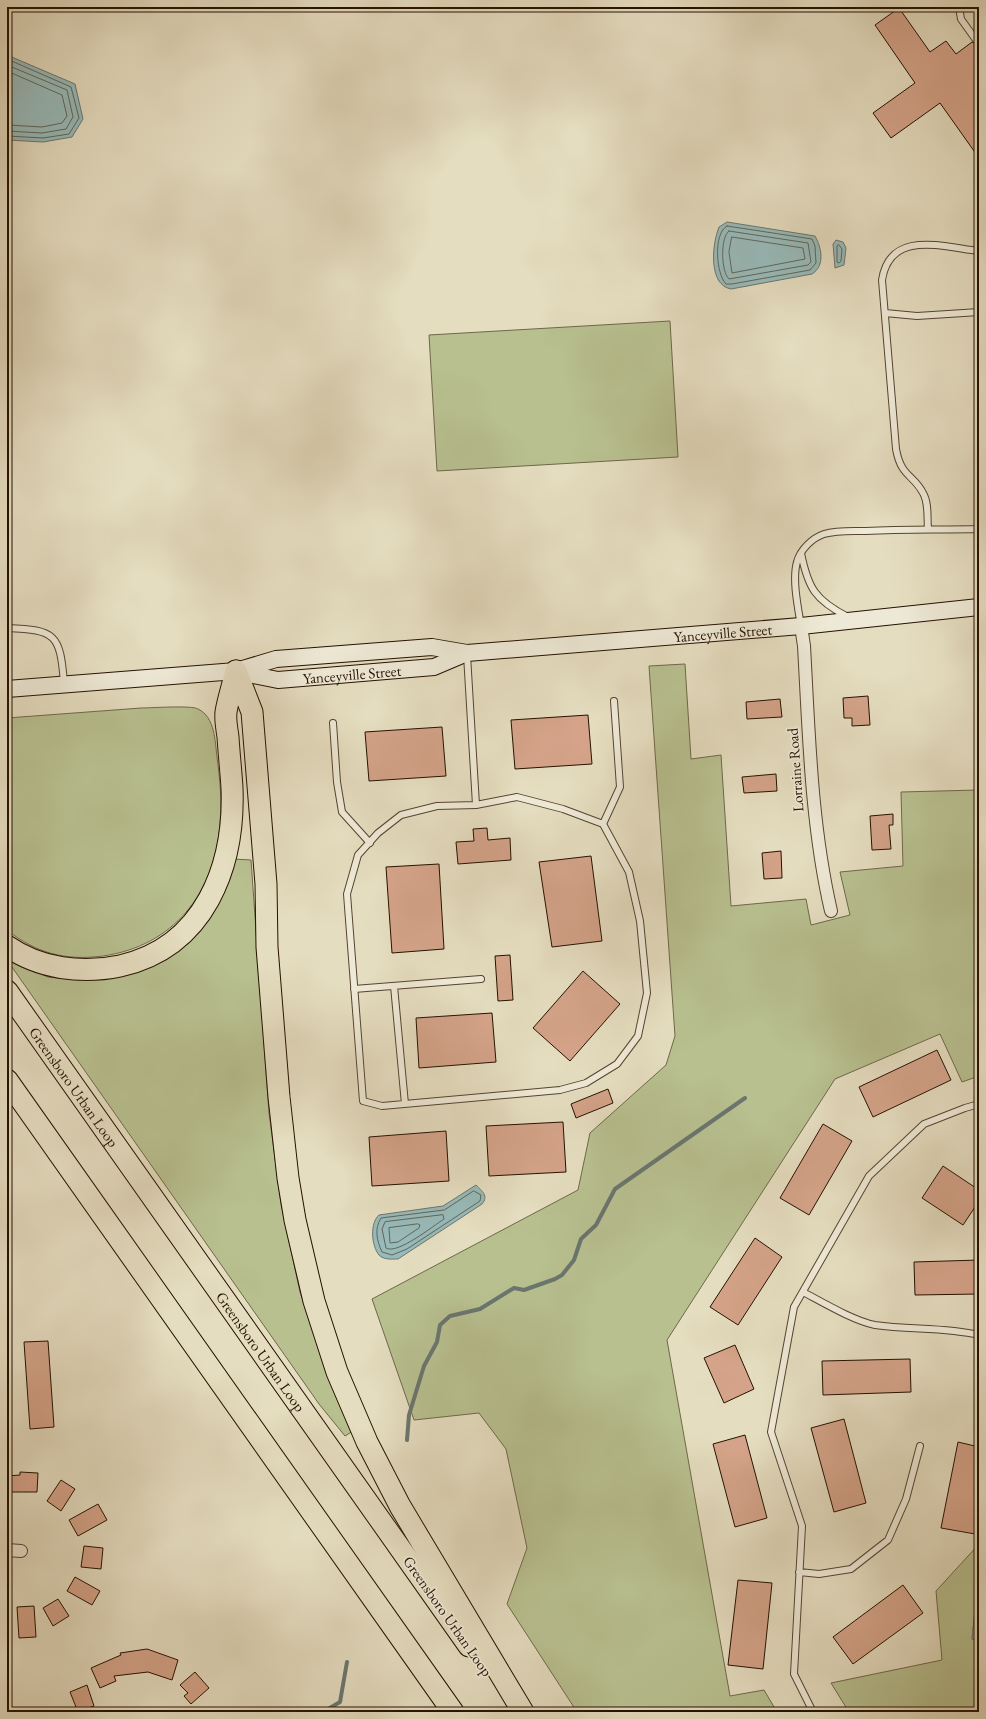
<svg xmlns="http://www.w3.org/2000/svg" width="986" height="1719" viewBox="0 0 986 1719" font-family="'EB Garamond',serif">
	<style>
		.green { fill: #b8c090; stroke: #6e6848 }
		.water { fill: #98bab9; stroke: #6a766f }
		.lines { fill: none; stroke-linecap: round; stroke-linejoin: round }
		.shore { stroke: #5e665c; stroke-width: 1 }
		.stream { stroke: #6a766f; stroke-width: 4 }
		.building { fill: #d4a389; stroke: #251100 }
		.lane-casing { stroke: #554430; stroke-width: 8 }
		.street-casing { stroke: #554430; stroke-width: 14 }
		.secondary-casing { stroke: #251100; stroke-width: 18 }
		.highway-casing { stroke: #251100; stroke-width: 23 }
		.lane { stroke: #eee9d6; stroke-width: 6 }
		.street { stroke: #eee9d6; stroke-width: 12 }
		.secondary { stroke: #eee9d6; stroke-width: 16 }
		.highway { stroke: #e5ddc0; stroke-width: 21 }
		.labels { text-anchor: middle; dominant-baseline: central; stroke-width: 3.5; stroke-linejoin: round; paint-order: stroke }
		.street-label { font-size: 15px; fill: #251100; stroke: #eee9d6 }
	</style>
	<rect width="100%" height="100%" fill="#e5ddc0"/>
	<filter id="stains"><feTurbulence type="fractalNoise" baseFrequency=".005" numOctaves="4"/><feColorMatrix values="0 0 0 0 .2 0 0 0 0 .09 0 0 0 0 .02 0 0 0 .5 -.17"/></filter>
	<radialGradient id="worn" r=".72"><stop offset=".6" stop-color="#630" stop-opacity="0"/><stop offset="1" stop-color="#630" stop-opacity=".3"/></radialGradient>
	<path class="green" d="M670,321L678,457L437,471L429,335Z
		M685,664L691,759L721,755L731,906L806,899L811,925L850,915L840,872L903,866L901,792L978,790L979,1076L962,1082L940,1034L835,1079L667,1340L730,1696L764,1690L777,1712H577L507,1604L527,1548L506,1449L479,1413L414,1420L372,1299L578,1190L590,1133L666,1065L675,1036L649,666Z
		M141,708C151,708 192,705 198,709C215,717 215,741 217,757C220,779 222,801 220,823C215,894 173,946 103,956C65,961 36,953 7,930V718Z
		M233,859L251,860L269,1113L281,1204L300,1292L325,1366L353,1431L345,1436L319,1404L7,960V959L48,977L79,980L112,976L205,922L225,889Z
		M979,1544V1602L975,1611L972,1639L979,1641V1712H849L831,1683L942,1660L936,1591Z"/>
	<path class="water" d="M7,55L75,84L83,119L72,137L43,142L7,140Z
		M727,222L815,236C822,248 825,266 812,274L731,289C708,285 712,244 719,227Z
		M836,240L843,242L846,248L844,265L835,268L833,244Z
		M476,1185C482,1191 489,1196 482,1204L398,1259C391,1259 384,1260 379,1255C371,1245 370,1223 379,1215L443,1206Z
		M979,1602V1641L972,1639L975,1611Z"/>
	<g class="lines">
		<path class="shore" d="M7,59L71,87L79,118L69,134L43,138L7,136
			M7,65L67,90L73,117L66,129L42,133L7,131
			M7,71L62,95L67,116L62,123L42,127L7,125
			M727,226L812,239L815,246L816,263L810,270L732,284H726C716,274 713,233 727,226Z
			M729,231L808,243L811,262L808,265L729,279C721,272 720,237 729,231Z
			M732,237L803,248L805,259L732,273L729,252Z
			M839,245L842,249L841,261L839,263L837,262V246Z
			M474,1191L481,1195L480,1201L407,1249L392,1255L382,1252C377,1241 374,1229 381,1218L444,1210Z
			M443,1215L444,1219C433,1226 397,1255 386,1248L382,1229L385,1222Z
			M418,1224L420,1225L419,1228L398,1242L390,1243L389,1228Z"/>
		<path class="stream" d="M407,1440L409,1415L424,1366L437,1342L440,1325L450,1316L480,1309L514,1288L524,1290L555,1279L562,1275L574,1260L581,1239L596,1225L615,1189L745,1098
			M323,1712L340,1702L347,1662"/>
	</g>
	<path class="building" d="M899,8L930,52L946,41L956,54L972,42L976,44L979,43V158L940,103L891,138L873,113L915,83L875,25Z
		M868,696L870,725L852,726V718H844L843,698Z
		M780,699L782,717L747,719L746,702Z
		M588,715L592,764L515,769L511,720Z
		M442,727L446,776L369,781L365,732Z
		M776,774L777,791L744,793L742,777Z
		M893,814V825H889L891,849L872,850L870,816Z
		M487,828L488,840L510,838L511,860L458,864L456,842L474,841L473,829Z
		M781,851L782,878L764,879L762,853Z
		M591,856L602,941L552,947L539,862Z
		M439,864L444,949L392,953L386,867Z
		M510,955L513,1000L498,1001L495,956Z
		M583,971L620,1004L570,1061L533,1028Z
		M492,1013L496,1062L419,1068L416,1018Z
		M937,1050L951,1080L873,1117L859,1087Z
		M608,1089L613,1103L576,1118L571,1104Z
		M563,1122L566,1172L489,1176L486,1126Z
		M823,1124L852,1141L809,1215L780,1198Z
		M446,1131L449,1181L372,1186L369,1137Z
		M943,1166L979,1190V1201L963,1225L922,1198Z
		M755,1238L782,1257L738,1325L710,1307Z
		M979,1260V1294L915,1295L914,1262Z
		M48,1341L54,1427L30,1429L24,1342Z
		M735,1345L754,1389L724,1403L704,1358Z
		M910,1359L911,1392L823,1395L822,1361Z
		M844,1419L866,1503L834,1512L811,1428Z
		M745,1435L767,1518L735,1527L713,1444Z
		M958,1442L979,1447V1515L975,1534L941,1528Z
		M20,1472L38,1473L37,1492H7V1476L20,1475Z
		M61,1480L75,1489L61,1511L47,1501Z
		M98,1504L107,1520L78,1536L69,1520Z
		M84,1546L103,1548L101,1569L81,1567Z
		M75,1577L100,1591L92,1605L67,1591Z
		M738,1580L772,1583L763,1669L728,1665Z
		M903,1585L923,1613L853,1664L833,1637Z
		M58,1599L69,1616L53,1626L43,1608Z
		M34,1606L36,1637L19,1638L17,1607Z
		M147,1649L178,1660L172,1680L148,1672L114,1676L116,1681L100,1688L91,1668L121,1655L120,1653Z
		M195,1672L209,1688L191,1704L184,1696L188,1693L180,1685Z
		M87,1685L94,1706L78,1712L70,1692Z"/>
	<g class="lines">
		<g class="lane-casing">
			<path id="lane" d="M959,7L961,19L976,40
				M885,313L917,316L979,312
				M928,529C927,518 929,503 923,493C913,474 901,477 896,449L882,280C890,229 943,247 979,251
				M801,553C808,588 815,600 848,617
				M801,626C798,608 792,579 797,562C800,550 812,538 824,534C837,530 852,531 866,531C904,529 941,530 979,529
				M7,628C56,630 60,634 64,683
				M467,655L476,805
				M333,723L337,782L342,812L370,843
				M517,797L563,809L603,824L629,872L640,921L647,993L638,1036L617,1064L586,1083L560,1090L382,1106L363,1101L347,894L358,855L378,833L401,815L437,806L476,805Z
				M603,824L620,787L614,701
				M394,986L405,1104
				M354,989L481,979
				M803,1292C822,1302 854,1321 875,1325C910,1330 945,1327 979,1335
				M799,1572L819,1574L851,1569L888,1540L906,1499L920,1446
				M813,1712L794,1674L802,1526L771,1432L794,1307L869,1176L924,1124L965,1108L979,1104"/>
		</g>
		<g class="street-casing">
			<path id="street" d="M801,626L804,646C809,735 811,824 831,911
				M7,1550L21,1551"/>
		</g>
		<g class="secondary-casing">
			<g id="secondary">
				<path id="s1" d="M239,672L278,680L434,667L467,653"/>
				<path id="s2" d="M7,689L236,671L276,659L432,647L467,653L801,626L979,607"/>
			</g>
		</g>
		<g class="highway-casing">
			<g id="highway">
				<path d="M236,671L252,712L266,884L267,947L279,1097L288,1178L295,1220L314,1301L337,1372L367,1442L400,1506L523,1712"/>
				<path d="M7,946C40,969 82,974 120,966C205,947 235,866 232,788C231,771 229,754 228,737C227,729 225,720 226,712C228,699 233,685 236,671"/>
				<path id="s3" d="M7,991L469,1646"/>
				<path d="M7,1080L453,1712"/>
			</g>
		</g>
		<use href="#lane" class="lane"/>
		<use href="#street" class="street"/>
		<use href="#secondary" class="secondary"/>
		<use href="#highway" class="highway"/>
	</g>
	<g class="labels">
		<g class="street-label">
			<text stroke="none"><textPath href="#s2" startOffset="720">Yanceyville Street</textPath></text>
			<text stroke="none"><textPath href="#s1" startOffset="114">Yanceyville Street</textPath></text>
			<text transform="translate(795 770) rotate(-94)">Lorraine Road</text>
			<text stroke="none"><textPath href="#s3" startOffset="117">Greensboro Urban Loop</textPath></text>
			<text stroke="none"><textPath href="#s3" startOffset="441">Greensboro Urban Loop</textPath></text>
			<text transform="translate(448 1616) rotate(55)">Greensboro Urban Loop</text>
		</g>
	</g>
	<rect width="986" height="1719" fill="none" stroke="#e5ddc0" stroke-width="24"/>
	<rect x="8" y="8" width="970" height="1703" fill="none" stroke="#251100" stroke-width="2"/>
	<rect x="12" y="12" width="962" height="1695" fill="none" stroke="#251100"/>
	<rect width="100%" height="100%" filter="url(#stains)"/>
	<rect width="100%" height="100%" fill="url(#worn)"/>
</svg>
